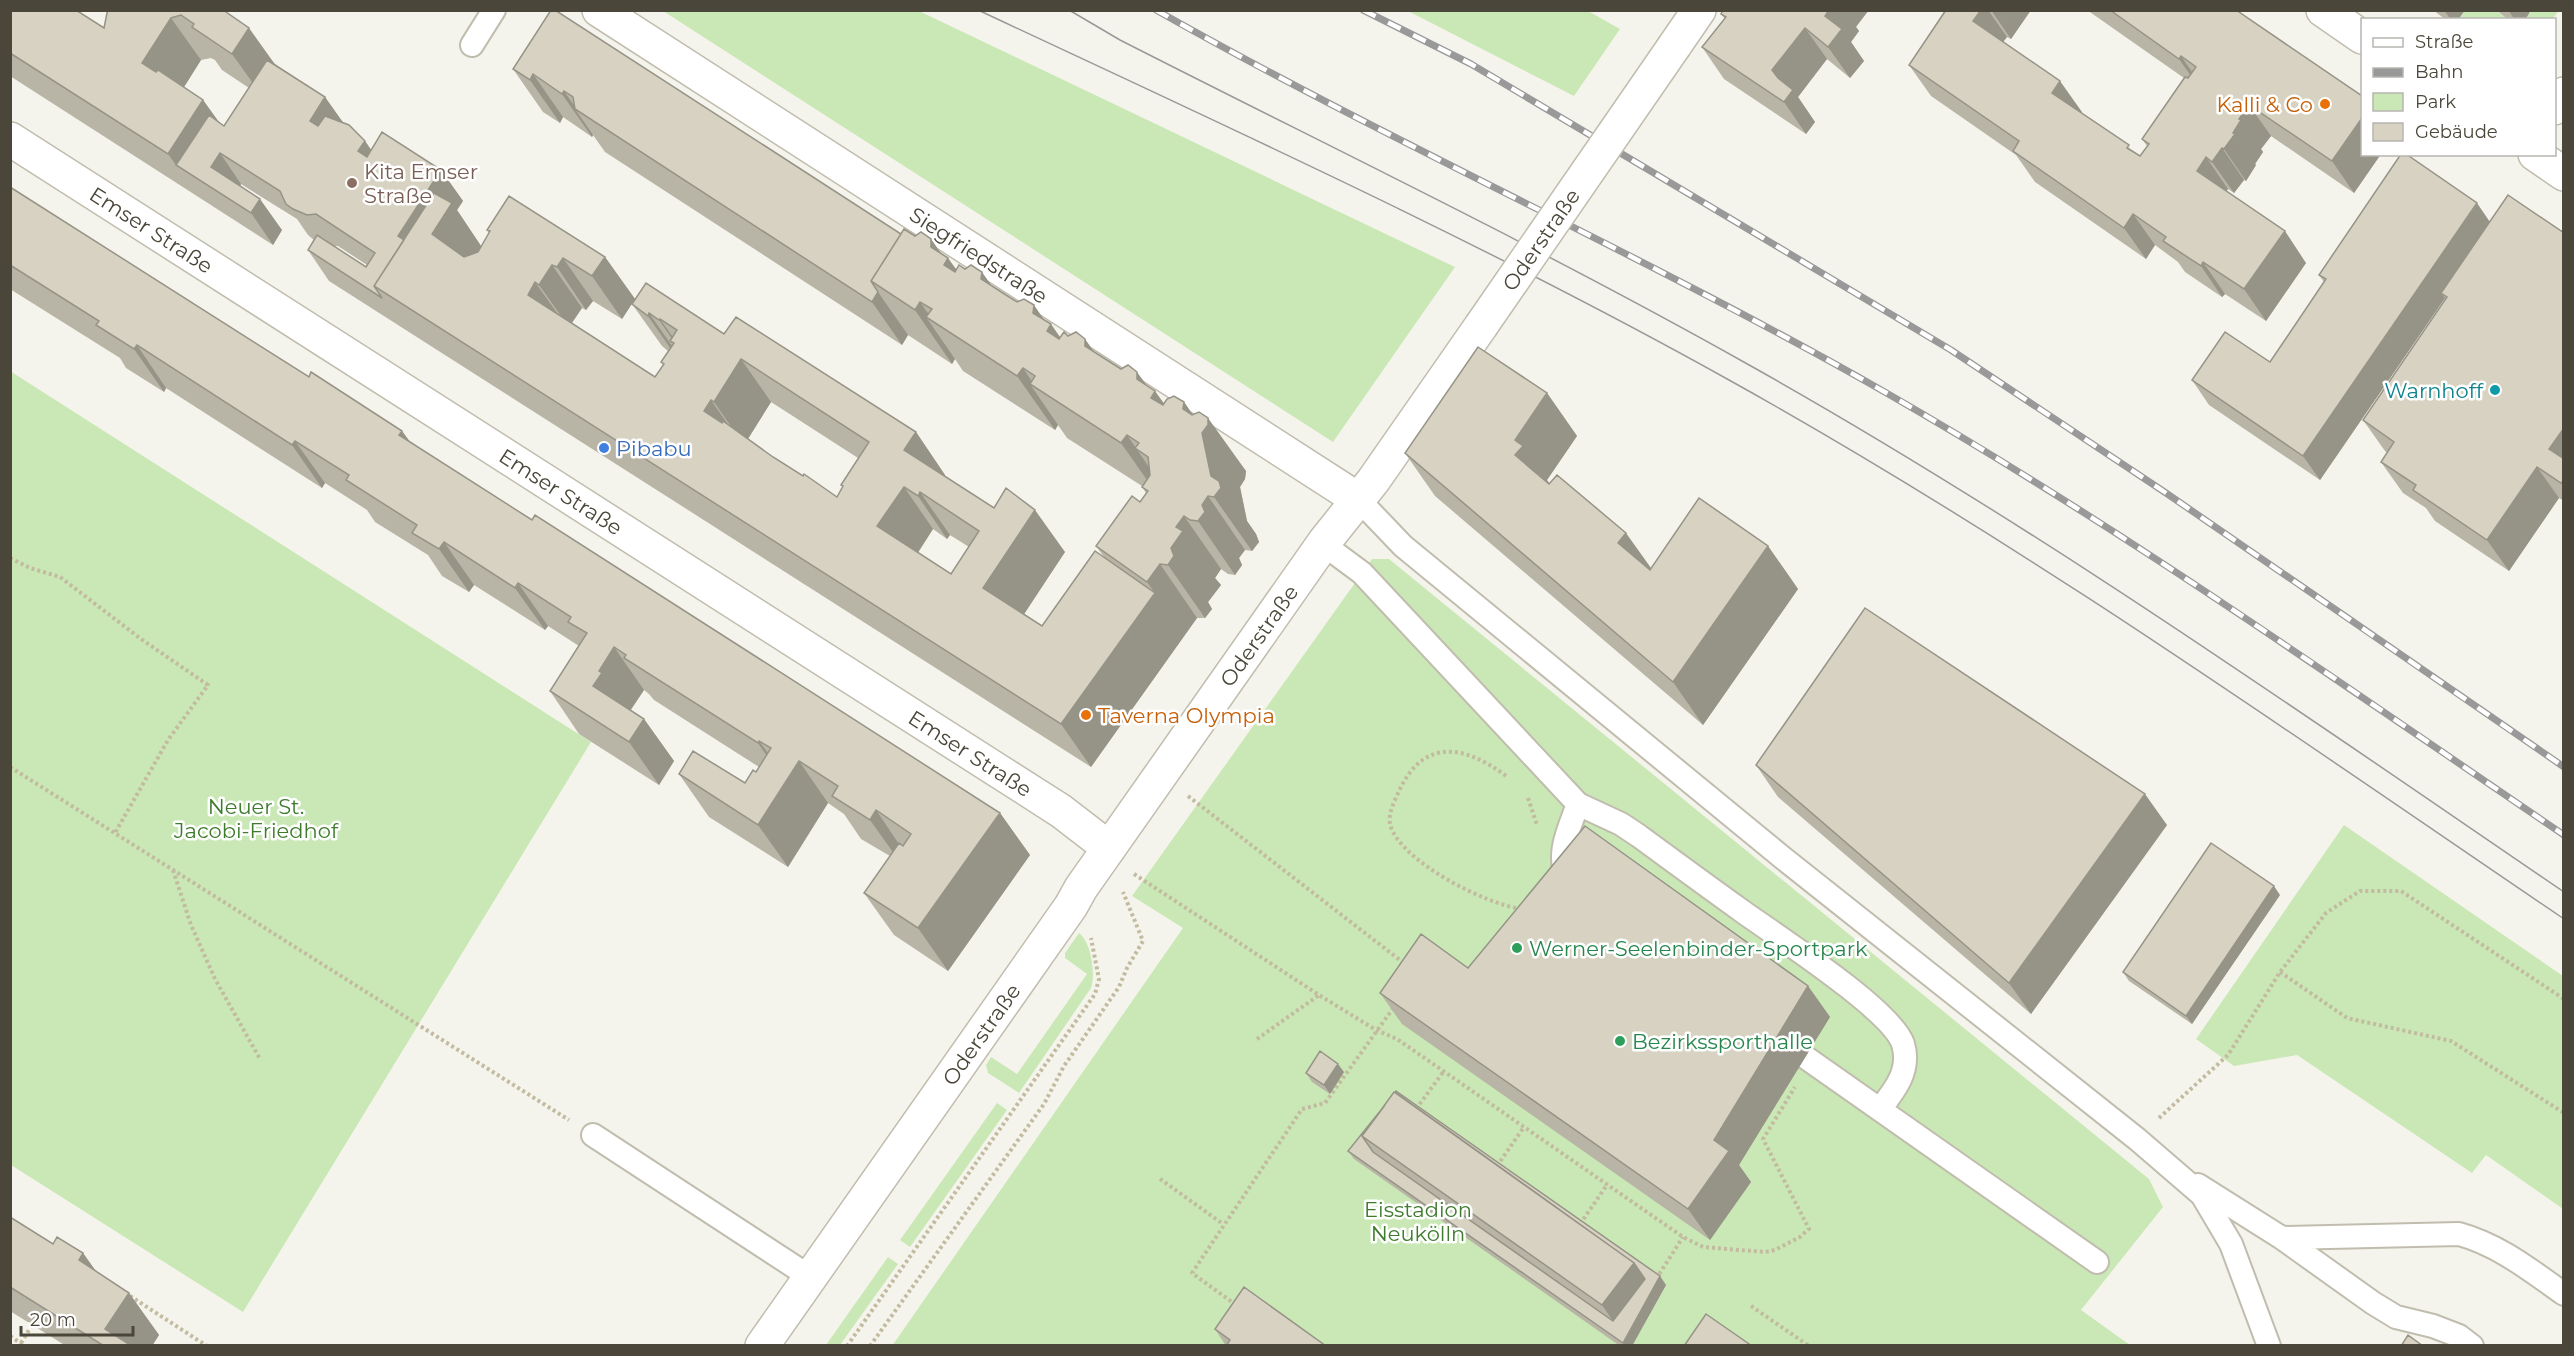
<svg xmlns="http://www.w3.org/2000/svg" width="2574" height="1356" viewBox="0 0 2574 1356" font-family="Montserrat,sans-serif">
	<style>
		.green { fill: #cae8b6 }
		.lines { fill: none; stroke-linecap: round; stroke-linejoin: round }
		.service-casing { stroke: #c1bdae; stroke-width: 26 }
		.minor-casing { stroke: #c1bdae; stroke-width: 36 }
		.tertiary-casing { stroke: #c1bdae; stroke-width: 36 }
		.path { stroke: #c2bba0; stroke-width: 4; stroke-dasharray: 3 3; stroke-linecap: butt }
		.service { stroke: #fff; stroke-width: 22 }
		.minor { stroke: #fff; stroke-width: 33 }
		.tertiary { stroke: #fff; stroke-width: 33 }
		.tram { stroke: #999; stroke-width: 1.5 }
		.rail-casing { stroke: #999; stroke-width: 7 }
		.rail { stroke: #fff; stroke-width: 4.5; stroke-dasharray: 14; stroke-linecap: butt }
		.minor-bridge-casing { stroke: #c1bdae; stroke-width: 36; stroke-linecap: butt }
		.minor-bridge { stroke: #fff; stroke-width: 33 }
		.wall { fill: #b9b5a6; fill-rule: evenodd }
		.shaded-wall { fill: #969387 }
		.building { fill: #d7d2c1; stroke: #969387; stroke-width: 1.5; fill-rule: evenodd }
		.food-dot { fill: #e8710a; stroke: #fff; stroke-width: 2 }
		.education-dot { fill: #8d6e63; stroke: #fff; stroke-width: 2 }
		.culture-dot { fill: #0f9aa8; stroke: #fff; stroke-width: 2 }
		.shop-dot { fill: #3f7fe0; stroke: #fff; stroke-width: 2 }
		.leisure-dot { fill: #2e9e5b; stroke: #fff; stroke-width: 2 }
		.labels { text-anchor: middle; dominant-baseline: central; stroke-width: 5; stroke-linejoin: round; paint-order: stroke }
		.food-label { font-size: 21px; fill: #c56008; stroke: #fff; text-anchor: end }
		.education-label { font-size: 21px; fill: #785e54; stroke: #fff; text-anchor: start }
		.street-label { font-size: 21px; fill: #4a4639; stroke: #fff }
		.culture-label { font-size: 21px; fill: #0d838f; stroke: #fff; text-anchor: end }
		.shop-label { font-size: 21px; fill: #366cbe; stroke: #fff; text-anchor: start }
		.park-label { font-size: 21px; fill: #3e7b2d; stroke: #fff }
		.leisure-label { font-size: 21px; fill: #27864d; stroke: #fff; text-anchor: start }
	</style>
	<rect width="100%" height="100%" fill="#f5f4ec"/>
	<path class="green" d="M2465,10L2496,11L2509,19L2459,20Z
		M2532,10H2559V11L2552,19H2525Z
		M663,11H919L1455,267L1333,442Z
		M1408,11H1588L1620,29L1574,96Z
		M10,371L591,742L243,1312L11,1165Z
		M1372,559H1389L2149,1179L2163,1207L2081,1310L2130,1345L892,1346L1183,928L1132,896Z
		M2344,825L2563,976V1209L2486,1155L2472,1173L2297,1055L2234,1066L2196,1039Z
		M1079,933C1091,942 1096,973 1091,988L1019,1093L988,1073L986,1065L991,1057L1017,1074L1087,974L1065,958V953Z
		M997,1103L1007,1110L910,1247L900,1240Z
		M888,1257L898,1264L840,1345H826Z"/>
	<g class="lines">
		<g class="service-casing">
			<path id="service" d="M472,45L494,10
				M1359,500L1403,546L1783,858L2137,1139L2202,1195L2231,1244L2269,1346
				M1323,544L1362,573L1578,804L1621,824L1639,836C1673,861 1707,886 1742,911C1775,935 1892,1010 1903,1044C1911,1070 1895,1090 1880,1109
				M1570,882C1554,857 1569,829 1578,804
				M1805,1057L2097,1262
				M593,1135L810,1277
				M2198,1185L2282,1238L2373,1303L2396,1317L2433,1326L2459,1336L2472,1346
				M2282,1238L2459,1234C2499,1245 2530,1270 2564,1294"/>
		</g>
		<g class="minor-casing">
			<g id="minor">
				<path id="s1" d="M599,10L1359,500"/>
				<path d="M1675,45L1699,10"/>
				<path d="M2554,108L2564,94"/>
				<path id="s2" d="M10,139L1061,811L1109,848"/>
				<path id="s3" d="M762,1346L1071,906L1081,888L1325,541L1373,481L1481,326"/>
			</g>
		</g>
		<g class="tertiary-casing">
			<path id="tertiary" d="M2323,10L2362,37
				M2535,154L2564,174"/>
		</g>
		<path class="path" d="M10,558L30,568L60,577L141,639L208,685L168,740L115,833
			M10,767L569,1120
			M1506,776C1466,746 1425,737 1400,789C1395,800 1388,812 1390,824C1399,861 1487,905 1522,909
			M1188,796L1405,964
			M1528,798L1537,825
			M173,870L191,925L215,979L260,1059
			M1134,874L1319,995L1376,1030L1397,1039L1683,1237L1703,1247L1765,1252L1775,1250L1800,1237L1809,1229L1763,1139L1795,1087
			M2280,972L2347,1018L2451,1041L2564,1113
			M1257,1039L1319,995
			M1416,1109L1444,1071
			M2159,1118L2228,1055L2280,972L2326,913L2360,891H2401L2564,999
			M1497,1166L1524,1127
			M1160,1179L1223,1224
			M1580,1224L1607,1185
			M1656,1279L1683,1237
			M130,1296L207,1346
			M1236,1305L1192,1273L1302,1109L1325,1103L1394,1007
			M1751,1306L1809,1346
			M10,1336L25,1346
			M21,1343L32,1325
			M847,1346L1095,994L1099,979L1091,938
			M870,1346L1044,1104L1064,1066L1119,987L1127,968L1143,941L1123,892"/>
		<use href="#service" class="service"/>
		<use href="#minor" class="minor"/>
		<use href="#tertiary" class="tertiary"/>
		<path class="tram" d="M978,10C1230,128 1485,244 1729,380C2019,541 2290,733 2564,919
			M1069,10L1120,40C1328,146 1539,247 1742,361C2027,520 2294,708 2564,892"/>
		<g class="rail-casing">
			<path id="rail" d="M1156,10C1395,145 1646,256 1883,391C2119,526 2340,683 2564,835
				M1363,10L1471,64L1951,350L2166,493L2564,767"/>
		</g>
		<use href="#rail" class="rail"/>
		<g class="minor-bridge-casing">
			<g id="minor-bridge">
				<path id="s4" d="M1481,326L1675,45"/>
			</g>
		</g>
		<use href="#minor-bridge" class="minor-bridge"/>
	</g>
	<path class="wall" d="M10,10L104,28L107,13L223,10L275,64L325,97L343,123L365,141L371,150L441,170L463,201L457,210L481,246L477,253L489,233L487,230L605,257L635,299L622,319L593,301L586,310L582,308L572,323L655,377L663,365L661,362L668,351L662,346L632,304L724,334L916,432L945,475L944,476L1065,552L1023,614L1042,626L1104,557L1096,546L1140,502L1146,493L1142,487V486L1067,438L1058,425L1055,430L963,371L955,359L952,364L908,335L902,345L605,152L593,135L592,137L563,117L560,123L543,112L513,69L551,10L901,234L931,239L941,253L956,269L992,286L1044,320L1060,337L1095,352L1147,385L1164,404L1184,402L1193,415L1246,471L1245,479L1240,487L1247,521L1256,534L1259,542L1252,551L1245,550L1239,558L1242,565L1235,575L1228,574L1221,569L1215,578L1221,585L1208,602L1212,609L1205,618H1197L1091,767L329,281L308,250L314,240L308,235L297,219L241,184L240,186L282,230L273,245L10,76ZM211,58L215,60L222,70L249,88L224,126L219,122L203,100L184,87L201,60ZM334,246H338L367,265L366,267ZM771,402L858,458L841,485L843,487L837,497L773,457L748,439ZM933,529L947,539L950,535L969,547L951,574L918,553Z
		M1945,10H2031L2011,39L2007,37L2003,42L2082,113L2140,156L2147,146L2142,139L2184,78L2087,10H2236L2362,154H2381L2354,193L2271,136L2261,149L2263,152L2255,164L2256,165L2246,181L2244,180L2234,193L2228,189L2226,191L2306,263L2266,321L2225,294L2222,297L2185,272L2178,262L2155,245L2146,259L2035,182L2016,155L1931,96L1909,65Z
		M2433,10H2465L2458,20H2446Z
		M2496,10H2531L2525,20H2509Z
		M1721,14L1856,27L1859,31L1851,42L1864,61L1850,78L1827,59L1798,97L1815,122L1806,134L1724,79L1702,47L1725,19Z
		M10,187L309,377L402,431L411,443L532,520L1000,813L1030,855L948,971L894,935L864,893L890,856L861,839L844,814L828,803L788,867L709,817L679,774L745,783L756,772L759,767L654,700L649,694L644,690L631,710L644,719L674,761L659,785L579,734L550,691L579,646L548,626L545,630L474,585L469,592L442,576L428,555L375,522L367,510L325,483L322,488L166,388L164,392L126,368L120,358L10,289Z
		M2564,233V501L2559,498L2509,571L2435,521L2426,508L2403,493L2381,462L2387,453L2385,451L2363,420L2446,299L2445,298L2320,480L2209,405L2192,380L2270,362L2324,282L2319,275Z
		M1547,393L1577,436L1547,480L1549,484L1651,569L1768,546L1798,589L1703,725L1435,496L1405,453Z
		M1756,765L2167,825L2031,1014L1778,797Z
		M2280,895L2192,1024L2129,981L2123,972Z
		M1468,968L1808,986L1830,1017L1739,1165L1751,1182L1710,1240L1402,1024L1380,993Z
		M1344,1072L1330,1094L1312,1082L1306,1073Z
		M1385,1105L1666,1285L1632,1346H1620L1354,1159L1348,1151Z
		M10,1217L53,1244L83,1253L96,1271L129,1293L159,1335L152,1346H66L10,1311Z
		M1215,1329L1326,1346H1226Z"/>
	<path class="shaded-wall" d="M1829,10H1869L1856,27L1859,31L1851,42L1864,61L1850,78L1828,47L1825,16Z
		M1981,10H1988L2007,37L1995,52L1973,21Z
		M1991,10H2031L2011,39Z
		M2444,10H2465L2458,20H2451Z
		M2508,10H2531L2525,20H2515Z
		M171,18L201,60L172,106L142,63Z
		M249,28L279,70L262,96L232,54Z
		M1805,28L1827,59L1798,97L1815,122L1806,134L1784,102L1772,70Z
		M2181,56L2203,88L2201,90L2179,59Z
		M533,74L563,117L560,123L530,80Z
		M2060,81L2082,112L2074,124L2052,93Z
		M564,91L578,111L575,109L593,135L592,137L562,94Z
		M325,97L347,128L332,153L310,121Z
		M203,100L233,142L220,153L241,184L233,198L176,165L168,154Z
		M2249,105L2271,136L2261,149L2263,152L2255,164L2256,165L2246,181L2224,149L2233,133L2239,119Z
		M2362,118V154H2381L2354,193L2332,161Z
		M365,141L387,173L358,151Z
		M2222,148L2244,180L2234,193L2212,162Z
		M2206,157L2228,189L2219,202L2197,171Z
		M441,170L463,201L457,210L481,246L462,277L424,261L398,236Z
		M260,199L282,230L273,245L251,213Z
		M2477,203L2494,228L2441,293L2445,298L2320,480L2303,456Z
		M2133,214L2155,245L2146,259L2124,228Z
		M2285,231L2306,263L2266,321L2244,289Z
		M931,239L946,261L948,258L986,311L981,318L931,247Z
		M605,257L635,299L622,319L592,276Z
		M563,258L593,301L586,310L557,267Z
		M2203,262L2225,294L2222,297L2201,266Z
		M552,265L582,308L569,327L539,285Z
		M982,272L1019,325L981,279Z
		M535,282L565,324L528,295Z
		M881,288L920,302L935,323L926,317L955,359L952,364L915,310Z
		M878,292L908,335L902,345L872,302Z
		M1034,305L1049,327L1051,324L1088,378L1084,384L1033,313Z
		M649,313L679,356L677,358L648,316Z
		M660,319L690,361L689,363L659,320Z
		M1085,339L1123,392L1085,346Z
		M137,345L166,388L164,392L134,349Z
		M741,359L771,402L744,445L714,402Z
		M1023,368L1037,389L1030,384L1058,425L1055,430L1017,376Z
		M1137,372L1153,394L1155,391L1193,444L1188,451L1137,379Z
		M1547,393L1577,436L1547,480L1553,489L1515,455V440Z
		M711,400L741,443L704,411Z
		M1184,402L1204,431L1208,418L1246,471L1245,479L1240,487L1247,521L1256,534L1259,542L1252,551L1214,497L1211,476L1183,409Z
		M2564,428V469L2549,449Z
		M402,431L432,473L399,435Z
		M916,432L945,475L933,493L904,450Z
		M1127,435L1164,489L1159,497L1121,443Z
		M295,441L325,483L322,488L292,445Z
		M2537,467L2559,498L2509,571L2487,540Z
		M904,487L933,529L907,569L877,526Z
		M920,492L950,535L947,539L918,496Z
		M1208,496L1245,550L1239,558L1242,565L1235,575L1198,521L1202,505Z
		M1035,510L1065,552L1013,631L983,588Z
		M1184,516L1221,569L1215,578L1221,585L1208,602L1212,609L1205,618L1168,565L1176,527Z
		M1626,533L1656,575L1618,543Z
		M444,542L474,585L469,592L439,549Z
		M1768,546L1798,589L1703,725L1673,682Z
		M1160,564L1197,618L1091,767L1061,724L1155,593L1147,582Z
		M518,583L548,626L545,630L515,588Z
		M614,647L644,690L629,712L593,686L599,671Z
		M644,719L674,761L659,785L629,742Z
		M759,741L787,779L799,761L828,803L788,867L758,825L785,782L758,743Z
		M2145,794L2167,825L2031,1014L2009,983Z
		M876,810L905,853L900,862L870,820Z
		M1000,813L1030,855L948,971L918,928Z
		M2274,886L2280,895L2192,1024L2186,1016Z
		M1808,986L1830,1017L1739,1165L1751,1182L1710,1240L1688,1209L1714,1140Z
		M1338,1064L1344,1072L1330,1094L1324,1085Z
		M83,1253L113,1296L79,1260Z
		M1634,1263L1651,1287L1619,1330L1602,1305Z
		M1660,1276L1666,1285L1632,1346H1625L1623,1343Z
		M129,1293L159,1335L152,1346H117L105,1329Z"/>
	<path class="building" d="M10,10H76L104,28L107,13L108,10H223L249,28L232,54L192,27L194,24L181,15L171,18L142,63L156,72L158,70L203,100L168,154L10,53Z
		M551,10H555L901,234L871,281L878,292L872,302L575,109L573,97L564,91L562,94L533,74L530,80L513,69Z
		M1723,10H1829L1825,16L1842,29L1828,47L1805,28L1772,70L1778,78L1793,90L1784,102L1702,47L1726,17L1721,14Z
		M1946,10H1981L1973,21L2060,81L2052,93L2129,145L2127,148L2140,156L2149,144L2142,139L2185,77L2188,78L2196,67L2181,56L2179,59L2110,10H2236L2362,96V118L2332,161L2249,105L2239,119L2241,120L2233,133L2235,134L2224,149L2222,148L2212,162L2206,157L2197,171L2285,231L2244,289L2203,262L2201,266L2163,241L2166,237L2133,214L2124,228L2013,151L2019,141L1909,65Z
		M267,60L325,97L310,121L318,126L325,116L349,125L365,141L358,151L367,157L382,132L441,170L398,236L404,240L374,286L382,298L308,250L317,235L366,267L375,253L316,214L307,215L293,209L286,204L280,191L220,153L211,167L260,199L251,213L176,165L209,115L224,126Z
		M2401,154H2406L2477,203L2303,456L2192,380L2225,332L2270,362L2326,279L2319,275Z
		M10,187L309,377L311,372L402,431L399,435L532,520L535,515L1000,813L918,928L864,893L899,843L903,846L911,834L876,810L870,820L832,796L838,786L799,761L758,825L679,774L693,751L745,783L753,770L756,772L771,748L759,741L758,743L624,658L626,655L614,647L599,671L602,673L593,686L644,719L629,742L550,691L587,633L568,622L571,617L518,583L515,588L444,542L439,549L412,533L417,525L346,480L349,475L295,441L292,445L137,345L134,349L96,325L99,321L10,265Z
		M434,193L452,203L432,234L464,257L478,252L490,231L487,230L509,196L605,257L592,276L563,258L557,267L552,265L539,285L535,282L528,295L655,377L664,364L661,362L674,343L670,341L677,330L660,319L659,320L649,313L648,316L632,304L646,283L724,334L736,317L916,432L904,450L994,508L1006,488L1035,510L983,588L1042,626L1095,551L1155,593L1061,724L374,286ZM741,359L869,442L841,485L843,486L837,497L804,474L803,476L773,457L723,421L722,423L704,411L711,400L714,402ZM904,487L918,496L920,492L979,531L951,574L877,526Z
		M2508,195L2564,233V428L2549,449L2564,459V480L2561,483L2537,467L2487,540L2413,490L2416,485L2381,462L2394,442L2363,420L2447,297L2441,293Z
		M904,229L915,236L921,232L931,239V247L948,258L944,265L955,272L959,265L965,269L971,265L982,272L981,279L1006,295L1017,302L1024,299L1034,305L1033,313L1051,324L1047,331L1059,339L1064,332L1068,336L1076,332L1085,339V346L1121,369L1128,365L1137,372V379L1155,391L1151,398L1163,405L1167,399L1174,396L1184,402L1183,409L1192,415L1199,412L1208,418V425L1202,433L1211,476L1219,481L1221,488L1214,497L1208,496L1202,505L1205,512L1198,521L1190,520L1184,516L1176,527L1183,531L1171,548L1174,556L1168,565L1160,564L1147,582L1096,546L1132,496L1140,502L1148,491L1142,487L1150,475L1148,457L1135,448L1139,443L1127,435L1121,443L1030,384L1035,376L1023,368L1017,376L926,317L932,309L920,302L915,310L871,281Z
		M1478,347L1547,393L1515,440L1523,446L1515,455L1549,484L1557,475L1626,533L1618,543L1650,570L1699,498L1768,546L1673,682L1405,453Z
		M1865,608L2145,794L2009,983L1756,765Z
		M1585,826L1808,986L1714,1140L1729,1151L1688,1209L1380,993L1421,934L1468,968Z
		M2211,843L2274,886L2186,1016L2123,972Z
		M1320,1051L1338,1064L1324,1085L1306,1073Z
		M1396,1091L1660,1276L1623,1343L1348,1151L1385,1105L1362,1136L1373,1152L1613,1321L1645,1279L1634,1263L1395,1092Z
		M1394,1092L1634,1263L1602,1305L1362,1136Z
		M10,1217L53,1244L57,1237L83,1253L79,1260L129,1293L105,1329L132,1346H104L10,1287Z
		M1244,1287L1326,1346H1226L1230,1340L1215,1329Z
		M1706,1314L1752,1346H1684Z
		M2408,1335L2423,1346H2401Z"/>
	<g class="food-dot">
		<circle cx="2325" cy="104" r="6"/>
		<circle cx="1086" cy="715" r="6"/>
	</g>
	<circle class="education-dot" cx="352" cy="183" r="6"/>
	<circle class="culture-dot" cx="2495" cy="390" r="6"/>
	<circle class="shop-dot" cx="604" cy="448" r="6"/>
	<g class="leisure-dot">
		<circle cx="1517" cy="948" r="6"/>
		<circle cx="1620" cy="1041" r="6"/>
	</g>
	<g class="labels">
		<g class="food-label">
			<text x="2313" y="104">Kalli &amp; Co</text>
			<text x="1098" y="715" text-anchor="start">Taverna Olympia</text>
		</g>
		<g class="education-label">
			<text x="364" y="171">Kita Emser<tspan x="364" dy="24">Straße</tspan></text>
		</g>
		<g class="street-label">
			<text stroke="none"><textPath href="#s2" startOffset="168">Emser Straße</textPath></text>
			<text stroke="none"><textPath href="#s4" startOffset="105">Oderstraße</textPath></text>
			<text stroke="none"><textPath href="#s1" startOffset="452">Siegfriedstraße</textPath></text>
			<text stroke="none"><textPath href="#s2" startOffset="654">Emser Straße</textPath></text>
			<text stroke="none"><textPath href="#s3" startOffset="867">Oderstraße</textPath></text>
			<text stroke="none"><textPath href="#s2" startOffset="1140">Emser Straße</textPath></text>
			<text stroke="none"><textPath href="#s3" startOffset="381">Oderstraße</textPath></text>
		</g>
		<g class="culture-label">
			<text x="2483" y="390">Warnhoff</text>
		</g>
		<g class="shop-label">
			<text x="616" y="448">Pibabu</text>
		</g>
		<g class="park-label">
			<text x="256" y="806">Neuer St.<tspan x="256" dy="24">Jacobi-Friedhof</tspan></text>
			<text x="1418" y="1209">Eisstadion<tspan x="1418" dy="24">Neukölln</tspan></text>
		</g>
		<g class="leisure-label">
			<text x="1529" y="948">Werner-Seelenbinder-Sportpark</text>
			<text x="1632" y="1041">Bezirkssporthalle</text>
		</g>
	</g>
	<rect width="2574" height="1356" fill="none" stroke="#4a4639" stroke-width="24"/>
	<rect x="2361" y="18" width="195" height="138" fill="#ffffff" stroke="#b7b5b0" stroke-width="1.5"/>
	<rect x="2373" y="38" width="30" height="9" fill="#ffffff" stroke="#b7b5b0" stroke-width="1.5"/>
	<text x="2415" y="48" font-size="18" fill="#4a4639">Straße</text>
	<rect x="2373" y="68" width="30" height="9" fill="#999999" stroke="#b7b5b0" stroke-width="1.5"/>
	<text x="2415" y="78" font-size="18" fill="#4a4639">Bahn</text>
	<rect x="2373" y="93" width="30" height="18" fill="#cae8b6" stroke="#b7b5b0" stroke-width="1.5"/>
	<text x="2415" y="108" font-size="18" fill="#4a4639">Park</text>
	<rect x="2373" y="123" width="30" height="18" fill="#d7d2c1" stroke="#b7b5b0" stroke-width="1.5"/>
	<text x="2415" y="138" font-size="18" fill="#4a4639">Gebäude</text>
	<path d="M21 1326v9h112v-9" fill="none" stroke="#4a4639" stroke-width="3"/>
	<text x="30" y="1326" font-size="18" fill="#4a4639" stroke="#ffffff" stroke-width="4.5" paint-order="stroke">20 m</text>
</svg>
